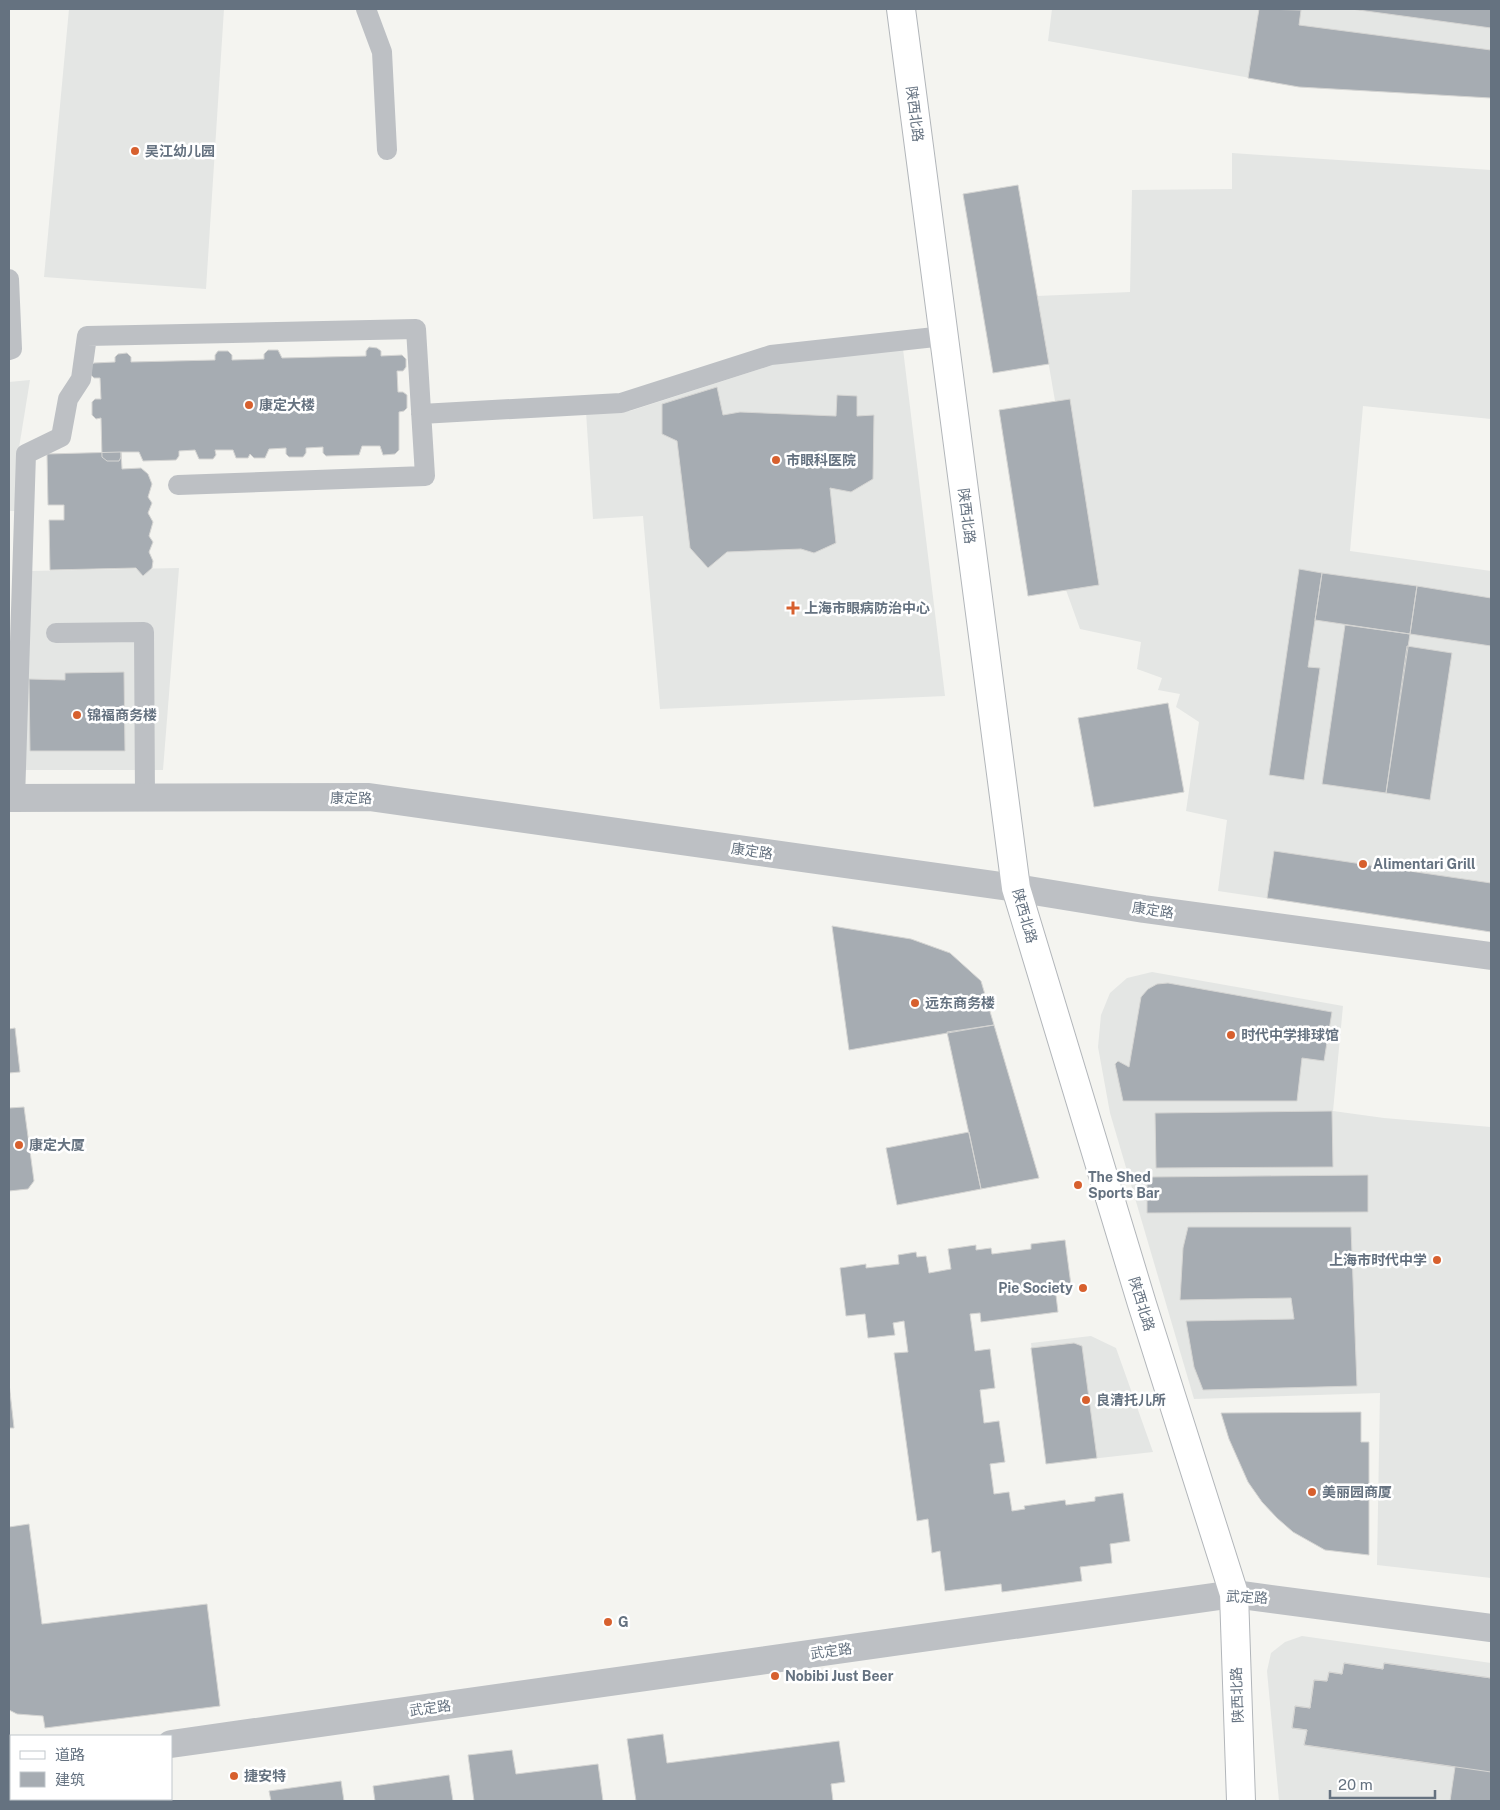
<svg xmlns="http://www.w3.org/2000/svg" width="1500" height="1810" viewBox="0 0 1500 1810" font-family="'Public Sans','Noto Sans SC',sans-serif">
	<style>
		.built { fill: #e4e6e4 }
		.building { fill: #a6acb2; stroke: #d5d5d3 }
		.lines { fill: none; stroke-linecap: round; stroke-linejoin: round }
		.secondary-casing { stroke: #b2b6ba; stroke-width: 30 }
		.lane { stroke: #bdc0c4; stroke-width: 20 }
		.street { stroke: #bdc0c4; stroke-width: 28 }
		.secondary { stroke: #fff; stroke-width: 28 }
		.poi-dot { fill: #d7602e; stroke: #fff; stroke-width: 2 }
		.labels { text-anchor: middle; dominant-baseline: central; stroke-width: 5; stroke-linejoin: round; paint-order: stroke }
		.street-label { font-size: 14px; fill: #657280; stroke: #fff }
		.poi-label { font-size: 14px; font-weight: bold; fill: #657280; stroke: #fff; text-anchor: start }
	</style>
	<rect width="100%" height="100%" fill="#f4f4f0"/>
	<path class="built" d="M69,9H224L206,289L44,277Z
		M1052,9H1491V98L1299,87L1048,41Z
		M1232,153L1491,170V419L1363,406L1350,551L1491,571V932L1218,891L1227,820L1186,811L1199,722L1176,707L1180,694L1158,690L1162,678L1137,669L1141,642L1080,629L1066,590L1099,584L1070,399L1055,401L1037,296L1130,292L1132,190L1232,189Z
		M903,349L945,696L660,709L643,516L593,519L586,412L630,411L779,363Z
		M30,380L18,454L19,511H9V382Z
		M179,568L163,770H24L29,571Z
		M1152,972L1343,1006L1333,1111L1384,1118L1491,1127V1578L1377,1565L1380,1393L1194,1399L1110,1113L1098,1047L1101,1015L1110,993L1127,978Z
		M1091,1336L1116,1348L1153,1452L1046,1464L1031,1343Z
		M1302,1636L1491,1663V1801H1279L1267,1671L1271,1653L1285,1642Z"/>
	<path class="building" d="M1259,9L1301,10L1299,25L1491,50V98L1299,87L1248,78Z
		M1351,9H1491V28Z
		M1018,185L1049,364L993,373L963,194Z
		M369,347L377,348L381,351V356L402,355L406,359V367L403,371H397L398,392H403L407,395V408L404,411L399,412V450L395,454L383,455L380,446H362L359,455L326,456L323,453V447L306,448V453L303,457H289L286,454V448L269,449L265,458H254L250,454L248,458H236L233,450H215L216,455L213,459H199L195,450L179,451V456L176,460L143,461L139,452H121V457L119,461H107L102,457L101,418L96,419L92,415V402L95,399H101L100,378H94L91,375V366L94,363L115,362V357L118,354L127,353L131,357V362L215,360V355L218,351H228L232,355V360L264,359V354L268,350H278L282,358L366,356V351Z
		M717,387L723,415L740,412L836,416L837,395L857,396V416L874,415L873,479L851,492L830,488L836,543L814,553L801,549L727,552L708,568L690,548L677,441L662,434V404Z
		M1070,399L1099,585L1028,596L999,410Z
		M121,452L122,469L141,468L148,474L152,484L148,497L152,503L148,513L153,522L149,536L153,542L149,552L153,561L152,568L143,576L136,568L50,570L49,520H64V505H48L47,454Z
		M1299,569L1322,573L1308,667L1320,668L1304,780L1269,775Z
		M1322,573L1417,586L1410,634L1315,620Z
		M1417,586L1491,598V646L1410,634Z
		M1345,625L1410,634L1386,793L1322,784Z
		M1407,646L1452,653L1430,800L1386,793Z
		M124,672L125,751H30L29,679L65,680V673Z
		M1168,703L1184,792L1094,807L1078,718Z
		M1274,851L1491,883V932L1267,898Z
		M832,926L911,939L950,953L981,981L994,1025L849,1050Z
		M1168,983L1332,1012L1324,1061L1302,1058L1297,1101H1123L1115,1064L1118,1061L1129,1067L1141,997L1148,989L1157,984Z
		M994,1025L1039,1178L981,1189L947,1032Z
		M15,1028L20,1072L9,1073V1029Z
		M24,1107L34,1181L28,1189L9,1191V1108Z
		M1332,1111L1333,1167L1156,1168L1155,1113Z
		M969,1132L981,1189L897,1205L886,1148Z
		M1368,1175V1212L1147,1213V1177Z
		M1188,1227H1351L1357,1386L1203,1390L1194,1367L1186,1321L1294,1319L1291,1298L1180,1300L1183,1248Z
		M1065,1240L1071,1285L1055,1287L1058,1312L981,1322L980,1313L970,1314L975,1351L990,1349L995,1388L980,1390L984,1423L999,1421L1005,1462L990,1464L994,1494L1009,1492L1012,1511L1025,1509L1024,1506L1065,1500L1066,1505L1095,1501V1497L1123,1493L1130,1541L1110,1544L1112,1563L1080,1567L1082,1581L1002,1592L1001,1584L945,1591L940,1551L932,1553L928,1519L917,1521L894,1353L908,1352L904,1321L893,1323L895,1335L868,1338L865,1314L846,1316L840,1268L866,1264V1268L899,1264L898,1255L916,1252L917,1257L926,1256L929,1273L951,1269L948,1249L976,1245V1250L991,1248L992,1254L1031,1249V1244Z
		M1074,1343L1082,1346L1097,1458L1046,1464L1031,1348Z
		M9,1383L14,1428H9Z
		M1361,1412V1442H1369V1555L1325,1550L1293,1532L1277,1518L1262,1502L1248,1482L1229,1439L1221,1413Z
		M29,1524L42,1624L207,1604L220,1706L45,1728L43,1716L17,1714L9,1710V1527Z
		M1344,1663L1383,1669L1384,1663L1491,1678V1801H1450L1455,1767L1304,1745L1307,1730L1292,1728L1295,1706L1310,1708L1314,1680L1327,1681L1329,1672L1342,1674Z
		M1344,1663L1383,1669L1384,1663L1491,1678V1772L1304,1745L1307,1730L1292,1728L1295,1706L1310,1708L1314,1680L1327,1681L1329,1672L1342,1674Z
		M663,1734L667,1763L839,1741L845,1782L831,1784L833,1801H636L627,1739Z
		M512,1750L516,1774L598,1764L603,1801H474L468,1755Z
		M449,1775L453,1801H375L373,1786Z
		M341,1781L344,1801H271L269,1791Z"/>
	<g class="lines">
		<g class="secondary-casing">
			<path id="secondary" d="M901,9L1016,888L1142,1304L1234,1594L1241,1801"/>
		</g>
		<path class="lane" d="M366,9L382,52L387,150
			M9,279L12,349L9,350
			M421,414L621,403L771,355L944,336
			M56,633L144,632L145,798
			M15,799L26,454L61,437L68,399L81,379L87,336L416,329L425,476L178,485"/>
		<path class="street" d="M9,798L369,797L1016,888L1144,909L1491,956
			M171,1744L1234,1594L1491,1628
			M9,1762H11"/>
		<use href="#secondary" class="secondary"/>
	</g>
	<g class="poi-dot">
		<circle cx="135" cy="151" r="5"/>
		<circle cx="249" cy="405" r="5"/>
		<circle cx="776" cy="460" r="5"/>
		<path d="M790.5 600.5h5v5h5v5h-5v5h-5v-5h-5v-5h5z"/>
		<circle cx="77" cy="715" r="5"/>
		<circle cx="1363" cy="864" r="5"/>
		<circle cx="915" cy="1003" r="5"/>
		<circle cx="1231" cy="1035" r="5"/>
		<circle cx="19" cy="1145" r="5"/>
		<circle cx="1078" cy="1185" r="5"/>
		<circle cx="1437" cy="1260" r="5"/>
		<circle cx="1083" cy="1288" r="5"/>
		<circle cx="1086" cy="1400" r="5"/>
		<circle cx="1312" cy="1492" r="5"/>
		<circle cx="608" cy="1622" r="5"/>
		<circle cx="775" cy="1676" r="5"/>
		<circle cx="234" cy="1776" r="5"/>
	</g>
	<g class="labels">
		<g class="street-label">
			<text transform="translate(915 114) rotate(83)">陕西北路</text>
			<text transform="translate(967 516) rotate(83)">陕西北路</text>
			<text transform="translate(351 798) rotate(1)">康定路</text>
			<text transform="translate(752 851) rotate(8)">康定路</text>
			<text transform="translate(1153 910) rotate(8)">康定路</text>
			<text transform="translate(1025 916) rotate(74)">陕西北路</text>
			<text transform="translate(1142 1304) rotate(73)">陕西北路</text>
			<text transform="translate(1247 1597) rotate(3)">武定路</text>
			<text transform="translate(831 1651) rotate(-8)">武定路</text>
			<text transform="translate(1237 1695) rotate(-92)">陕西北路</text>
			<text transform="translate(430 1708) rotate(-8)">武定路</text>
		</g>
		<g class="poi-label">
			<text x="145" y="151">吴江幼儿园</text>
			<text x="259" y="405">康定大楼</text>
			<text x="786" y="460">市眼科医院</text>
			<text x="804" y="608">上海市眼病防治中心</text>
			<text x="87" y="715">锦福商务楼</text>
			<text x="1373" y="864">Alimentari Grill</text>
			<text x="925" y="1003">远东商务楼</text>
			<text x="1241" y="1035">时代中学排球馆</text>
			<text x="29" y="1145">康定大厦</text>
			<text x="1088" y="1177">The Shed<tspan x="1088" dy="16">Sports Bar</tspan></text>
			<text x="1427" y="1260" text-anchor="end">上海市时代中学</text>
			<text x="1073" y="1288" text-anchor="end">Pie Society</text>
			<text x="1096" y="1400">良清托儿所</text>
			<text x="1322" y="1492">美丽园商厦</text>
			<text x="618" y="1622">G</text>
			<text x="785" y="1676">Nobibi Just Beer</text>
			<text x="244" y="1776">捷安特</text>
		</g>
	</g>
	<rect width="1500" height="1810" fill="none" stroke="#657280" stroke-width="20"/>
	<rect x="10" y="1735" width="162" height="65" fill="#ffffff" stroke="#c1c7cc"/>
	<rect x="20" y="1751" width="25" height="8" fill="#ffffff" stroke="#c1c7cc"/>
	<text x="55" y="1760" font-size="15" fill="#657280">道路</text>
	<rect x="20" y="1772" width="25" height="15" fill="#a6acb2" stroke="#c1c7cc"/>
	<text x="55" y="1785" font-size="15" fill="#657280">建筑</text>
	<path d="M1330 1790v8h105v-8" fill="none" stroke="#657280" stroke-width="2.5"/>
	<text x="1338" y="1790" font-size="15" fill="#657280" stroke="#ffffff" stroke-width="4" paint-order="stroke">20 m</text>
</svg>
